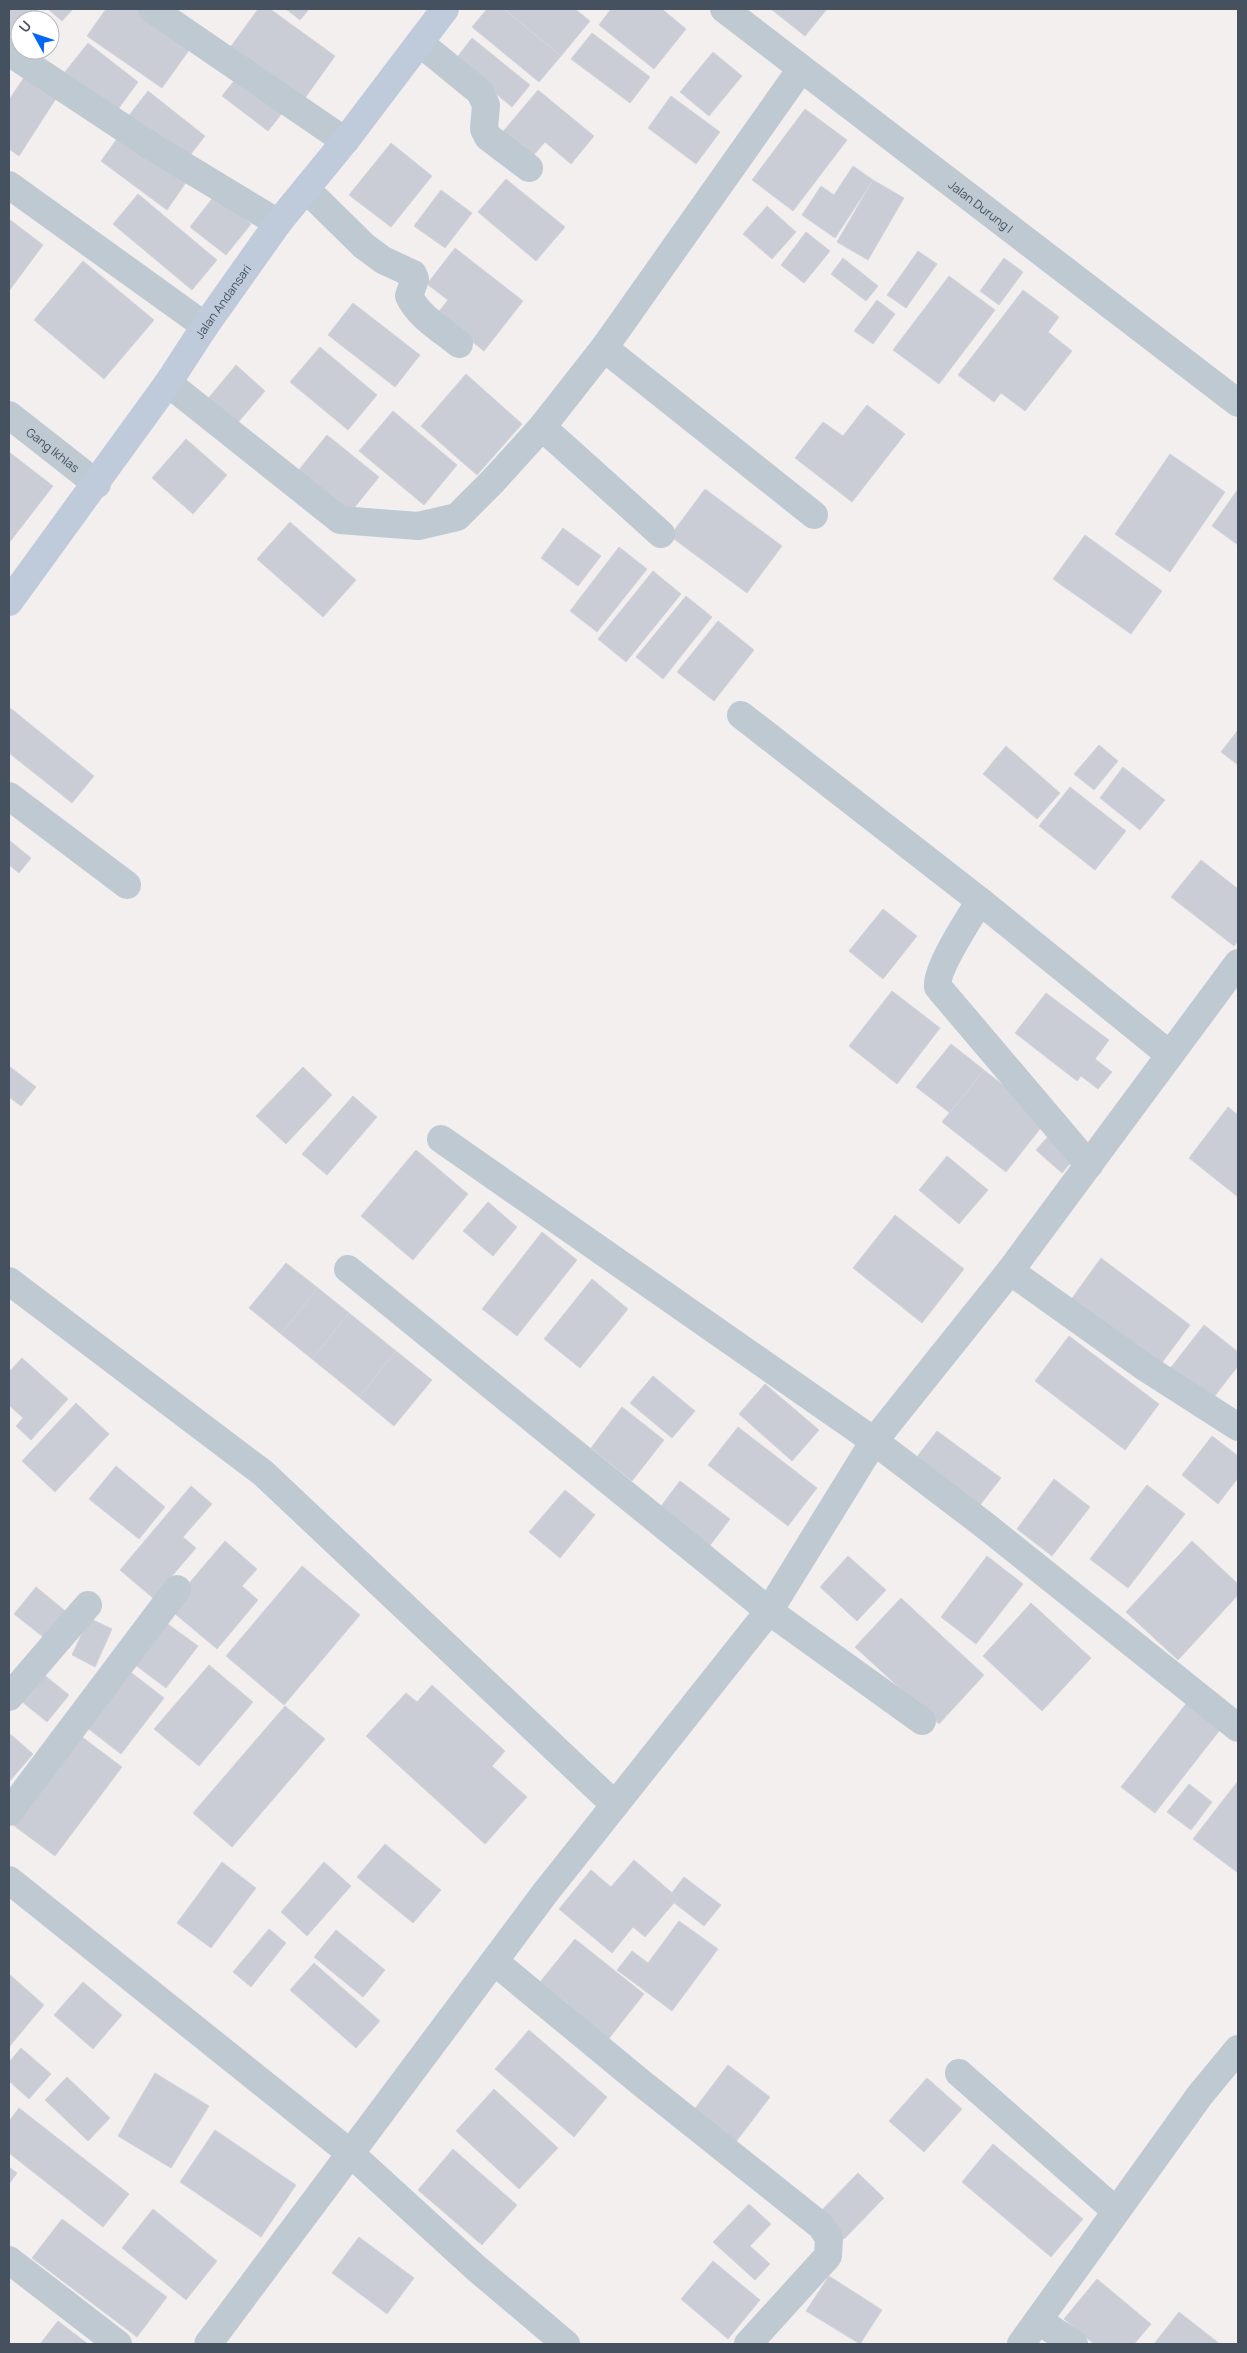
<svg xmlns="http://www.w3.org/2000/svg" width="1247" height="2353" viewBox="0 0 1247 2353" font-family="Manrope,sans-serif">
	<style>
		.building { fill: #cacdd5; stroke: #d2d4db }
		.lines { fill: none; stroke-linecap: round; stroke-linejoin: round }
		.street { stroke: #bec9d2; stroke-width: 28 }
		.secondary { stroke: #bfcbda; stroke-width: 28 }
		.labels { text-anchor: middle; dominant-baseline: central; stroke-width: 4; stroke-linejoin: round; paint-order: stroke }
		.street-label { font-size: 12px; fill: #45515e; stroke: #fff }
	</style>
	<rect width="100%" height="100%" fill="#f2efee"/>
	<path class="building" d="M9,9H35L57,25L50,35V20H20V45L9,36Z
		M48,9H73L62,21Z
		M106,9H139L192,46L162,88L87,36Z
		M258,9H270L335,56L300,105L227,52Z
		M286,9H309L300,20Z
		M487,9H504L561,56L539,82L472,27Z
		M504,9H575L590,21L561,56Z
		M611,9H662L686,29L654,69L599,25Z
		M771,9H827L805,36Z
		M592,33L650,77L630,103L571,59Z
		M472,38L530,85L512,107L455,60Z
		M88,43L138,82L116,112L65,72Z
		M713,52L742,76L709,116L680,92Z
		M25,76L57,97L19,156L9,149V100Z
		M237,77L283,112L268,131L222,96Z
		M538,90L594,136L571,164L545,142L531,158L501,134Z
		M148,91L205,136L184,163L127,118Z
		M671,96L720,132L696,164L648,128Z
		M805,109L847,140L793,211L752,180Z
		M122,132L187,181L167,210L101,161Z
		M391,143L432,176L391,227L349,195Z
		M853,166L873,180L835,238L802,215L821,186L834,195Z
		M506,179L565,227L536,261L478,212Z
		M873,180L904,198L868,260L837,242Z
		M441,190L472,213L445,248L414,226Z
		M138,194L217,260L192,290L113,224Z
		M215,195L251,224L226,255L190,227Z
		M767,206L796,232L772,259L743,234Z
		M9,219L43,245L9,291Z
		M806,232L830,251L804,283L781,265Z
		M455,248L523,301L484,351L437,314L448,300L427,284Z
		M918,251L937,264L906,308L887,295Z
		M843,258L878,286L866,301L831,274Z
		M1004,258L1023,272L999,305L980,291Z
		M83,261L154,320L104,379L34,320Z
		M949,276L995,310L939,384L893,350Z
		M1023,290L1059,317L1048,332L1072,351L1025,411L1001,393L994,402L958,375Z
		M877,300L895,314L873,344L854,331Z
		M353,303L420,355L395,387L328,335Z
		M320,347L377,395L348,430L290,382Z
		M236,365L265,391L235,426L206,401Z
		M466,374L522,424L477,475L421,426Z
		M867,405L905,434L852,502L795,458L823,422L843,436Z
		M393,411L457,465L424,505L359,451Z
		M327,435L379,477L350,513L298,471Z
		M186,439L227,475L193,514L152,478Z
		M9,452L53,486L9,543Z
		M1170,454L1225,492L1170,572L1115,534Z
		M705,489L782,546L747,593L670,536Z
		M1238,489V545L1212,526Z
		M290,522L356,580L323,617L257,559Z
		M563,528L601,556L578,586L541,558Z
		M1085,535L1162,591L1131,634L1053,579Z
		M619,547L647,569L597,632L570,611Z
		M653,571L681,594L626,662L598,639Z
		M686,596L712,617L663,679L636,657Z
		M718,621L754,650L714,701L677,672Z
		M9,707L94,776L72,803L9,753Z
		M1238,730V765L1221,752Z
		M1099,745L1118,761L1094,790L1074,774Z
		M1006,746L1060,793L1037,819L983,774Z
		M1123,767L1165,800L1140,830L1100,798Z
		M1070,787L1126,831L1095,870L1039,826Z
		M9,840L31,858L19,873L9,865Z
		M1201,860L1238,889V941L1234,946L1171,897Z
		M883,909L917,936L883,979L849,951Z
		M892,991L940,1028L897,1084L849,1046Z
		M1046,993L1109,1040L1095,1059L1112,1072L1098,1089L1081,1076L1077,1081L1015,1033Z
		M951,1044L984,1070L950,1113L916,1087Z
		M9,1066L36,1087L21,1106L9,1097Z
		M303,1067L332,1095L286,1144L256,1116Z
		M984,1070L1047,1120L1006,1172L942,1122Z
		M353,1096L377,1117L327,1175L302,1154Z
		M1228,1107L1238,1115V1197L1189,1158Z
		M1052,1132L1078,1154L1062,1173L1036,1150Z
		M416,1150L468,1194L413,1260L361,1216Z
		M947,1156L988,1190L959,1224L919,1190Z
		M488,1202L517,1227L493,1256L463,1231Z
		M895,1215L964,1269L922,1323L853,1268Z
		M542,1232L577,1260L517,1336L482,1309Z
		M1101,1258L1190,1325L1158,1368L1070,1301Z
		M286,1263L318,1288L281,1334L249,1308Z
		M592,1279L628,1309L580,1368L544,1339Z
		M318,1288L349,1313L312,1359L281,1334Z
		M349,1313L396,1351L359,1397L312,1359Z
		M1204,1325L1238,1352V1366L1210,1402L1169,1370Z
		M1069,1336L1159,1404L1125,1450L1035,1381Z
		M396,1351L432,1380L394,1426L359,1397Z
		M22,1358L68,1399L31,1440L16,1426L23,1418L9,1405V1372Z
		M653,1376L695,1411L672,1438L630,1403Z
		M765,1384L819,1430L792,1461L739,1414Z
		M76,1403L109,1434L55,1492L22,1461Z
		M622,1407L664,1440L632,1481L591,1448Z
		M738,1427L817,1488L788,1526L708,1465Z
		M937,1431L1001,1478L980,1505L916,1458Z
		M1212,1436L1238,1456V1478L1218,1504L1182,1475Z
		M116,1466L165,1507L139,1539L89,1499Z
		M1054,1479L1090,1507L1052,1556L1017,1529Z
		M680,1481L730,1519L705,1552L655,1514Z
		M1147,1485L1185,1514L1128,1588L1090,1559Z
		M191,1486L212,1504L183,1537L196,1548L153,1598L120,1570Z
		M565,1490L595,1515L560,1558L529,1532Z
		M225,1541L257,1569L242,1586L258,1600L217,1649L168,1608Z
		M1192,1541L1238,1584V1595L1178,1660L1126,1612Z
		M848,1556L886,1590L857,1621L820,1587Z
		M987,1556L1023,1584L976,1644L941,1617Z
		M302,1566L360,1615L284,1705L226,1656Z
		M36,1587L69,1614L47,1640L14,1614Z
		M901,1598L984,1675L939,1724L855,1647Z
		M1031,1603L1091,1658L1042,1711L983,1656Z
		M89,1618L112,1629L95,1667L72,1655Z
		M161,1619L198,1646L166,1688L130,1661Z
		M209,1665L253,1702L199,1766L154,1729Z
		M124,1667L164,1698L121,1754L81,1723Z
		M37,1669L69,1695L47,1722L15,1696Z
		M432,1685L505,1751L492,1766L527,1797L485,1844L366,1736L406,1693L417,1702Z
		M1189,1700L1223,1726L1155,1813L1121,1787Z
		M285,1706L325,1739L232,1847L193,1813Z
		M74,1731L122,1767L55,1856L9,1822Z
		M9,1733L33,1754L9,1782Z
		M1238,1781V1873L1193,1839Z
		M1189,1784L1212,1802L1191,1830L1167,1812Z
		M385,1844L441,1890L413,1923L357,1877Z
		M634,1860L678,1898L645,1937L633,1927L612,1953L559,1909L591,1870L611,1887Z
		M222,1862L256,1888L211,1948L177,1923Z
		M324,1862L351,1886L307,1936L281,1912Z
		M684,1877L721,1905L704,1926L668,1898Z
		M679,1921L718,1949L672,2011L617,1970L632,1951L648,1963Z
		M269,1929L286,1943L251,1987L233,1972Z
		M336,1930L385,1970L363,1997L314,1957Z
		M575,1939L644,1994L603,2046L561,2013L568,2004L540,1982Z
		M314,1963L380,2021L356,2048L290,1990Z
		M9,1974L44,2005L9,2047Z
		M83,1982L122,2015L93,2049L54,2015Z
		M529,2030L607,2097L574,2137L495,2069Z
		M21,2048L51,2074L29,2099L9,2081V2062Z
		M728,2065L770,2097L732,2147L690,2115Z
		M155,2073L209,2106L171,2168L118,2136Z
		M67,2077L110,2118L88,2141L45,2100Z
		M927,2078L962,2109L924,2152L889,2121Z
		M494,2089L558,2148L519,2189L456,2131Z
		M19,2108L129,2194L103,2227L9,2153V2121Z
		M215,2130L296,2185L261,2237L180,2182Z
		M993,2144L1083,2219L1051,2257L962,2182Z
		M453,2149L517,2205L482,2245L418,2190Z
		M9,2167L17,2173L9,2184Z
		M858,2173L884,2198L844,2239L818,2214Z
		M749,2204L771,2224L750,2246L770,2264L755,2280L713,2242Z
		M153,2209L217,2261L186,2300L122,2248Z
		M62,2219L167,2297L137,2337L32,2258Z
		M359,2237L414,2278L387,2314L332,2273Z
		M713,2261L760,2300L728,2339L681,2299Z
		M829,2276L882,2310L860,2344L806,2311Z
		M1097,2279L1151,2324L1134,2344H1094L1064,2319Z
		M1179,2312L1220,2344H1154Z
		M58,2321L88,2344H40Z"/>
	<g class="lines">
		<g class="street">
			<path d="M152,9L345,141"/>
			<path id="s1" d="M724,9L1238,403"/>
			<path d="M420,43L480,92L486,105L484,129L488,137L529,168"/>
			<path d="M9,52L151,146L278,223"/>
			<path d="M9,185L205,326"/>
			<path d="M306,189L364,246L383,260L413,274L415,279L409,296C418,316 442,330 459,344"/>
			<path d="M604,348L814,515"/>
			<path d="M168,383L340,520L418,526L457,517L493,481L542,427L604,348L801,69"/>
			<path id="s2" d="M9,415L97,484"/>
			<path d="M542,427L661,534"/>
			<path d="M741,715L980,901L1170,1055"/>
			<path d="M9,796L127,885"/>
			<path d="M980,901C970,917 935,970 938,987L1089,1165"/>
			<path d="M441,1139L874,1441L987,1527L1238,1728"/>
			<path d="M348,1269L769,1611L922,1721"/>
			<path d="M1010,1271L1146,1368L1238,1427"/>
			<path d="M9,1281L263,1473L615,1805"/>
			<path d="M9,1697L88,1605"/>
			<path d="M9,1812L177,1589"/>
			<path d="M9,1880L350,2153L476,2268L566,2344"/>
			<path d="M495,1962L639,2081L821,2226L829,2238L828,2256L748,2344"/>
			<path d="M959,2073L1116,2211"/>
			<path d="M9,2260L118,2344"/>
			<path d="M1039,2321L1074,2344"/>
			<path d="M208,2344L545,1893L769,1611L874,1441L1010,1271L1238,963"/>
			<path d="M1021,2344L1200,2095L1238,2049"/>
		</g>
		<path class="secondary" id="s3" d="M9,602L168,383L205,326L278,223L345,141L445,9"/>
	</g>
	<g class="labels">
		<g class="street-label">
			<text stroke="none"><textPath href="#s1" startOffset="324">Jalan Durung I</textPath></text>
			<text stroke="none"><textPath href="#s3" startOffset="369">Jalan Andansari</textPath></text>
			<text stroke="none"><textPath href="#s2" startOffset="56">Gang Ikhlas</textPath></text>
		</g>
	</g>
	<rect width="1247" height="2353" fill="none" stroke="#45515e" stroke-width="20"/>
	<g transform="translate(35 35) rotate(310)"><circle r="24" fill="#ffffff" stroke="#b5b9bf"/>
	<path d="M0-4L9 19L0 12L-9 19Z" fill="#0565f5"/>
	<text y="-8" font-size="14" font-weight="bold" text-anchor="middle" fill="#45515e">U</text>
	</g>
</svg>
